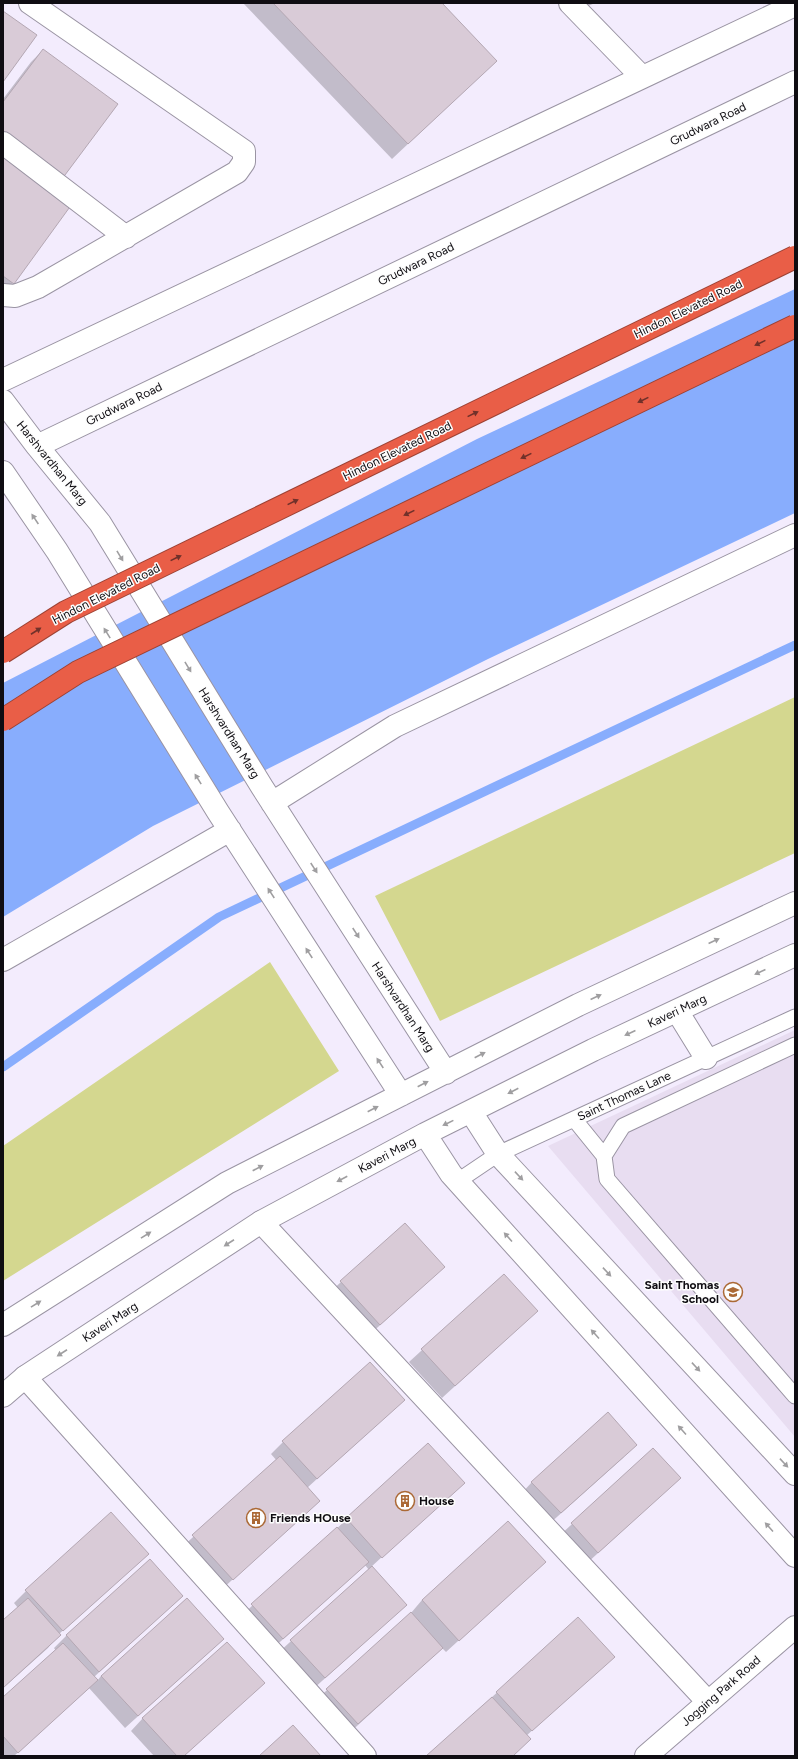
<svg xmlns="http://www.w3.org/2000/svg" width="798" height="1759" viewBox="0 0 798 1759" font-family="Figtree,sans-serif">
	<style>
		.education { fill: #e8ddf1 }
		.green { fill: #d4d78f }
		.water { fill: #88adfd }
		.shadow { fill: #0003 }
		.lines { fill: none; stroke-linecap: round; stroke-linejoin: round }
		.stream { stroke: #88adfd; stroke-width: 9 }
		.building { fill: #d9cbd7; stroke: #b4a7b3 }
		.lane-casing { stroke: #9a94a3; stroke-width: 17 }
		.street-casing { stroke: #9a94a3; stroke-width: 24 }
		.secondary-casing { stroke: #9a94a3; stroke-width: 24 }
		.lane { stroke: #fff; stroke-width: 15 }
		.street { stroke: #fff; stroke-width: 22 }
		.secondary { stroke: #fff; stroke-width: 22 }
		.highway-bridge-casing { stroke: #9d4234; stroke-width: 24; stroke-linecap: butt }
		.highway-bridge { stroke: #e95e47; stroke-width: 22 }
		.oneway { fill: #71312a }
		.oneway2 { fill: #9f9ea0 }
		.labels { text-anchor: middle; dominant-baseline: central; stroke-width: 3; stroke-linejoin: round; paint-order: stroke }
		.street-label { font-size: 12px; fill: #0f0d12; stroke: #fdfdfd }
		.poi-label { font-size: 12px; font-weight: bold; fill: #0f0d12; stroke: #fdfdfd; text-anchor: start }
	</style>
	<rect width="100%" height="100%" fill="#f3ecfd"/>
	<path class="education" d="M795,1030V1437L548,1146Z"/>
	<path class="green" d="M795,697V853L440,1021L375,896Z
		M270,962L339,1071L3,1281V1146Z"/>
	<path class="water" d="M795,289V513L488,659L153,826L3,917V683L477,439Z"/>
	<path class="shadow" d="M243,3H440L480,76L392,159Z
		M574,3H595L579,10Z
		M43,50L58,182L13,283L3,293V99L31,62Z
		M504,1275L537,1311L442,1398L409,1362Z
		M431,1279L367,1337L328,1294L341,1282Z
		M391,1412L307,1488L319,1501L220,1591L181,1548L277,1461L271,1454L283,1442Z
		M428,1445L463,1483L371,1567L393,1617L312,1690L278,1653L369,1570L365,1565L270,1651L240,1617Z
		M653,1450L680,1478L585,1565L559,1536Z
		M624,1457L548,1525L520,1495L532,1482Z
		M150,1561L182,1596L94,1677L97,1681L101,1676L210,1651L125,1728L89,1688L14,1756H3V1699L56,1651L54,1648L66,1636Z
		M545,1562L446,1652L442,1648L346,1736L314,1702L411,1613L422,1600Z
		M135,1566L59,1634L48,1648L3,1688V1622L18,1608L14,1603L26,1591Z
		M578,1618L601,1669L526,1736L513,1756H428Z
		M143,1718L184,1756H154L131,1731Z"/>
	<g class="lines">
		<path class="stream" d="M3,1067L219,917L795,645"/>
	</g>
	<path class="building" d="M273,3H442L497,61L408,144Z
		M3,11L37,35L3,82Z
		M43,49L118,104L59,183L3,141V102Z
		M3,155L72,204L14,284L3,276Z
		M405,1223L445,1267L380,1325L340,1281Z
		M504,1274L538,1311L455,1386L421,1349Z
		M370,1362L405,1400L317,1479L282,1441Z
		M608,1412L637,1445L561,1513L531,1482Z
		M428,1443L465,1483L382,1558L346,1518Z
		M653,1448L681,1478L598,1553L571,1523Z
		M280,1456L320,1501L233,1580L192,1535Z
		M111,1512L149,1554L63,1631L25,1590Z
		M508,1521L546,1562L459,1641L422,1600Z
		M337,1527L369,1562L283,1639L251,1604Z
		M150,1559L183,1596L99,1672L66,1635Z
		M372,1566L407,1605L325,1678L290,1640Z
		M28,1598L61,1635L3,1688V1620Z
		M187,1598L224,1639L138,1716L101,1676Z
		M411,1612L443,1648L358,1724L326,1689Z
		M578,1617L615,1657L532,1731L496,1692Z
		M227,1642L265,1683L184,1756H177L142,1718Z
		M63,1643L98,1680L18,1753L3,1736V1697Z
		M492,1697L531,1739L513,1756H426Z
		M293,1725L321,1756H259Z"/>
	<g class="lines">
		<g class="lane-casing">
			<path id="lane" d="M795,1045L623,1126L604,1156L607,1179L795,1396
				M574,1119L604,1156
				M458,1181L498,1154L795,1017"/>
		</g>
		<g class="street-casing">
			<path id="street" d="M570,3L642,77
				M3,143L126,237
				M3,295L15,296L38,287L237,172L244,162V151L30,3
				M3,380L795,5
				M677,1011L706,1058
				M261,1222L708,1702
				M25,1377L365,1756
				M646,1756L795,1627"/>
		</g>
		<g class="secondary-casing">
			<path id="secondary" d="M3,401L37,446L100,523L262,787L446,1073
				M37,446L795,82
				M3,472L57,551L218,812L401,1095
				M272,803L395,726L795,535
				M3,960L230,830
				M471,1112L498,1154L795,1474
				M425,1134L451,1174L795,1556
				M3,1325L227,1183L578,1005L795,903
				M3,1396L25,1377L261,1222L425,1134L593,1050L795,955"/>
		</g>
		<use href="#lane" class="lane"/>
		<use href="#street" class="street"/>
		<use href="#secondary" class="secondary"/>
		<g class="highway-bridge-casing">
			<path id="highway-bridge" d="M3,652L66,612L795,257
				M3,720L78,672L795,326"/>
		</g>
		<use href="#highway-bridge" class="highway-bridge"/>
	</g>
	<defs><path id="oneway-solid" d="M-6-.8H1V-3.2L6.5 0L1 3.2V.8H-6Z"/></defs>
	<g class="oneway">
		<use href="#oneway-solid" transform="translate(760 343) rotate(154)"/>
		<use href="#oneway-solid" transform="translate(643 400) rotate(154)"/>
		<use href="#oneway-solid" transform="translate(473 414) rotate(-26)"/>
		<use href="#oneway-solid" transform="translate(526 456) rotate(154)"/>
		<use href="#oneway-solid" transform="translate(293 502) rotate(-26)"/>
		<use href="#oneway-solid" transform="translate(409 513) rotate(154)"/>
		<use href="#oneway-solid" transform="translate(176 558) rotate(-26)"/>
		<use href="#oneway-solid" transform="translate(36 631) rotate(-33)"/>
	</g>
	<g class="oneway2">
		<use href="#oneway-solid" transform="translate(35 519) rotate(-124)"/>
		<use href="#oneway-solid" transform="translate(120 556) rotate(59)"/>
		<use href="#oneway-solid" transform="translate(107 633) rotate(-122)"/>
		<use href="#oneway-solid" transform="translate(188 667) rotate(59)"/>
		<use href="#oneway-solid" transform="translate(198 779) rotate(-122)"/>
		<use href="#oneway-solid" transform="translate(314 868) rotate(57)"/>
		<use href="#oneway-solid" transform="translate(271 893) rotate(-123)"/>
		<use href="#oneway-solid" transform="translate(356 933) rotate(57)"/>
		<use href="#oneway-solid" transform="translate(714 941) rotate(-25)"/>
		<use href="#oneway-solid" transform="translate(309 953) rotate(-123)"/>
		<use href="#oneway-solid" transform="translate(760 972) rotate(155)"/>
		<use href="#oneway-solid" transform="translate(596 997) rotate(-25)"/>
		<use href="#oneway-solid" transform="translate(630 1033) rotate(155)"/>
		<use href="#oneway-solid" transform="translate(480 1055) rotate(-27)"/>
		<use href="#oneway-solid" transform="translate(380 1063) rotate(-123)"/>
		<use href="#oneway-solid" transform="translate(423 1084) rotate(-27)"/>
		<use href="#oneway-solid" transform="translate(513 1091) rotate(153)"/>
		<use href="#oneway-solid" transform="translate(373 1109) rotate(-27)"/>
		<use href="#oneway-solid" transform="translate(448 1123) rotate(154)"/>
		<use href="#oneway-solid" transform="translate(258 1168) rotate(-27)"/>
		<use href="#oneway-solid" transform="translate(519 1176) rotate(47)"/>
		<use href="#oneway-solid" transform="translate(342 1179) rotate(152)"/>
		<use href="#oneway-solid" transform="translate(146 1235) rotate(-32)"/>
		<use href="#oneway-solid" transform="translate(508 1237) rotate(-132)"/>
		<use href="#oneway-solid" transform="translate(229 1243) rotate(147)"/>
		<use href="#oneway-solid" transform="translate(607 1272) rotate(47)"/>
		<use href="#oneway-solid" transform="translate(36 1304) rotate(-32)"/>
		<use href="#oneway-solid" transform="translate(595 1334) rotate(-132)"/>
		<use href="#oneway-solid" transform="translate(62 1353) rotate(147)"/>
		<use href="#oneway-solid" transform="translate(696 1367) rotate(47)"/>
		<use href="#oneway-solid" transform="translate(682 1430) rotate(-132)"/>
		<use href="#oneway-solid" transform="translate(784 1463) rotate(47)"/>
		<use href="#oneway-solid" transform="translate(769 1527) rotate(-132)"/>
	</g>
	<defs>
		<g id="school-ring" transform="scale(1)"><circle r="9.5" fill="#fdfdfd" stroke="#ab6935" stroke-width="1.5"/><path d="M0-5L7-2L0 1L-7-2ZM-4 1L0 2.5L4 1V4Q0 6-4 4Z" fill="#ab6935"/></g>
		<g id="building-ring" transform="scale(1)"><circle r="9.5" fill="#fdfdfd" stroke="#ab6935" stroke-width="1.5"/><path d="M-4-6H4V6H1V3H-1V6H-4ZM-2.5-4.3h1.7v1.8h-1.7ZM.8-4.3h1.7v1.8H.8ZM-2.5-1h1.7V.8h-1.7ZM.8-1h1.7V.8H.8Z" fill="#ab6935"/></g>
	</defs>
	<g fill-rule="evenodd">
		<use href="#school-ring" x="733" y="1292"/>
		<use href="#building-ring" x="405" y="1501"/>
		<use href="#building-ring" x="256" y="1518"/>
	</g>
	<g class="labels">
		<g class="street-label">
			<text transform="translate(708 124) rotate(-26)">Grudwara Road</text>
			<text transform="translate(416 264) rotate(-26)">Grudwara Road</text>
			<text transform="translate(688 309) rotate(-26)">Hindon Elevated Road</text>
			<text transform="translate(124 404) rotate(-26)">Grudwara Road</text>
			<text transform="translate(397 451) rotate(-26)">Hindon Elevated Road</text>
			<text transform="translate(52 463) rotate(51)">Harshvardhan Marg</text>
			<text transform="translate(106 594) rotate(-27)">Hindon Elevated Road</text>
			<text transform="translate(229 733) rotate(58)">Harshvardhan Marg</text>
			<text transform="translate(403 1007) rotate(57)">Harshvardhan Marg</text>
			<text transform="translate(677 1011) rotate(-25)">Kaveri Marg</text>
			<text transform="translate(624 1096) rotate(-25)">Saint Thomas Lane</text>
			<text transform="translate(387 1155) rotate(-28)">Kaveri Marg</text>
			<text transform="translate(110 1322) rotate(-33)">Kaveri Marg</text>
			<text transform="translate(721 1691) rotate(-41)">Jogging Park Road</text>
		</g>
		<g class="poi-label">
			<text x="719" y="1285" text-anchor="end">Saint Thomas<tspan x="719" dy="14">School</tspan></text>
			<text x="419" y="1501">House</text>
			<text x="270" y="1518">Friends HOuse</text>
		</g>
	</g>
	<rect width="798" height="1759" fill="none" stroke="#0f0d12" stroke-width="8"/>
</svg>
